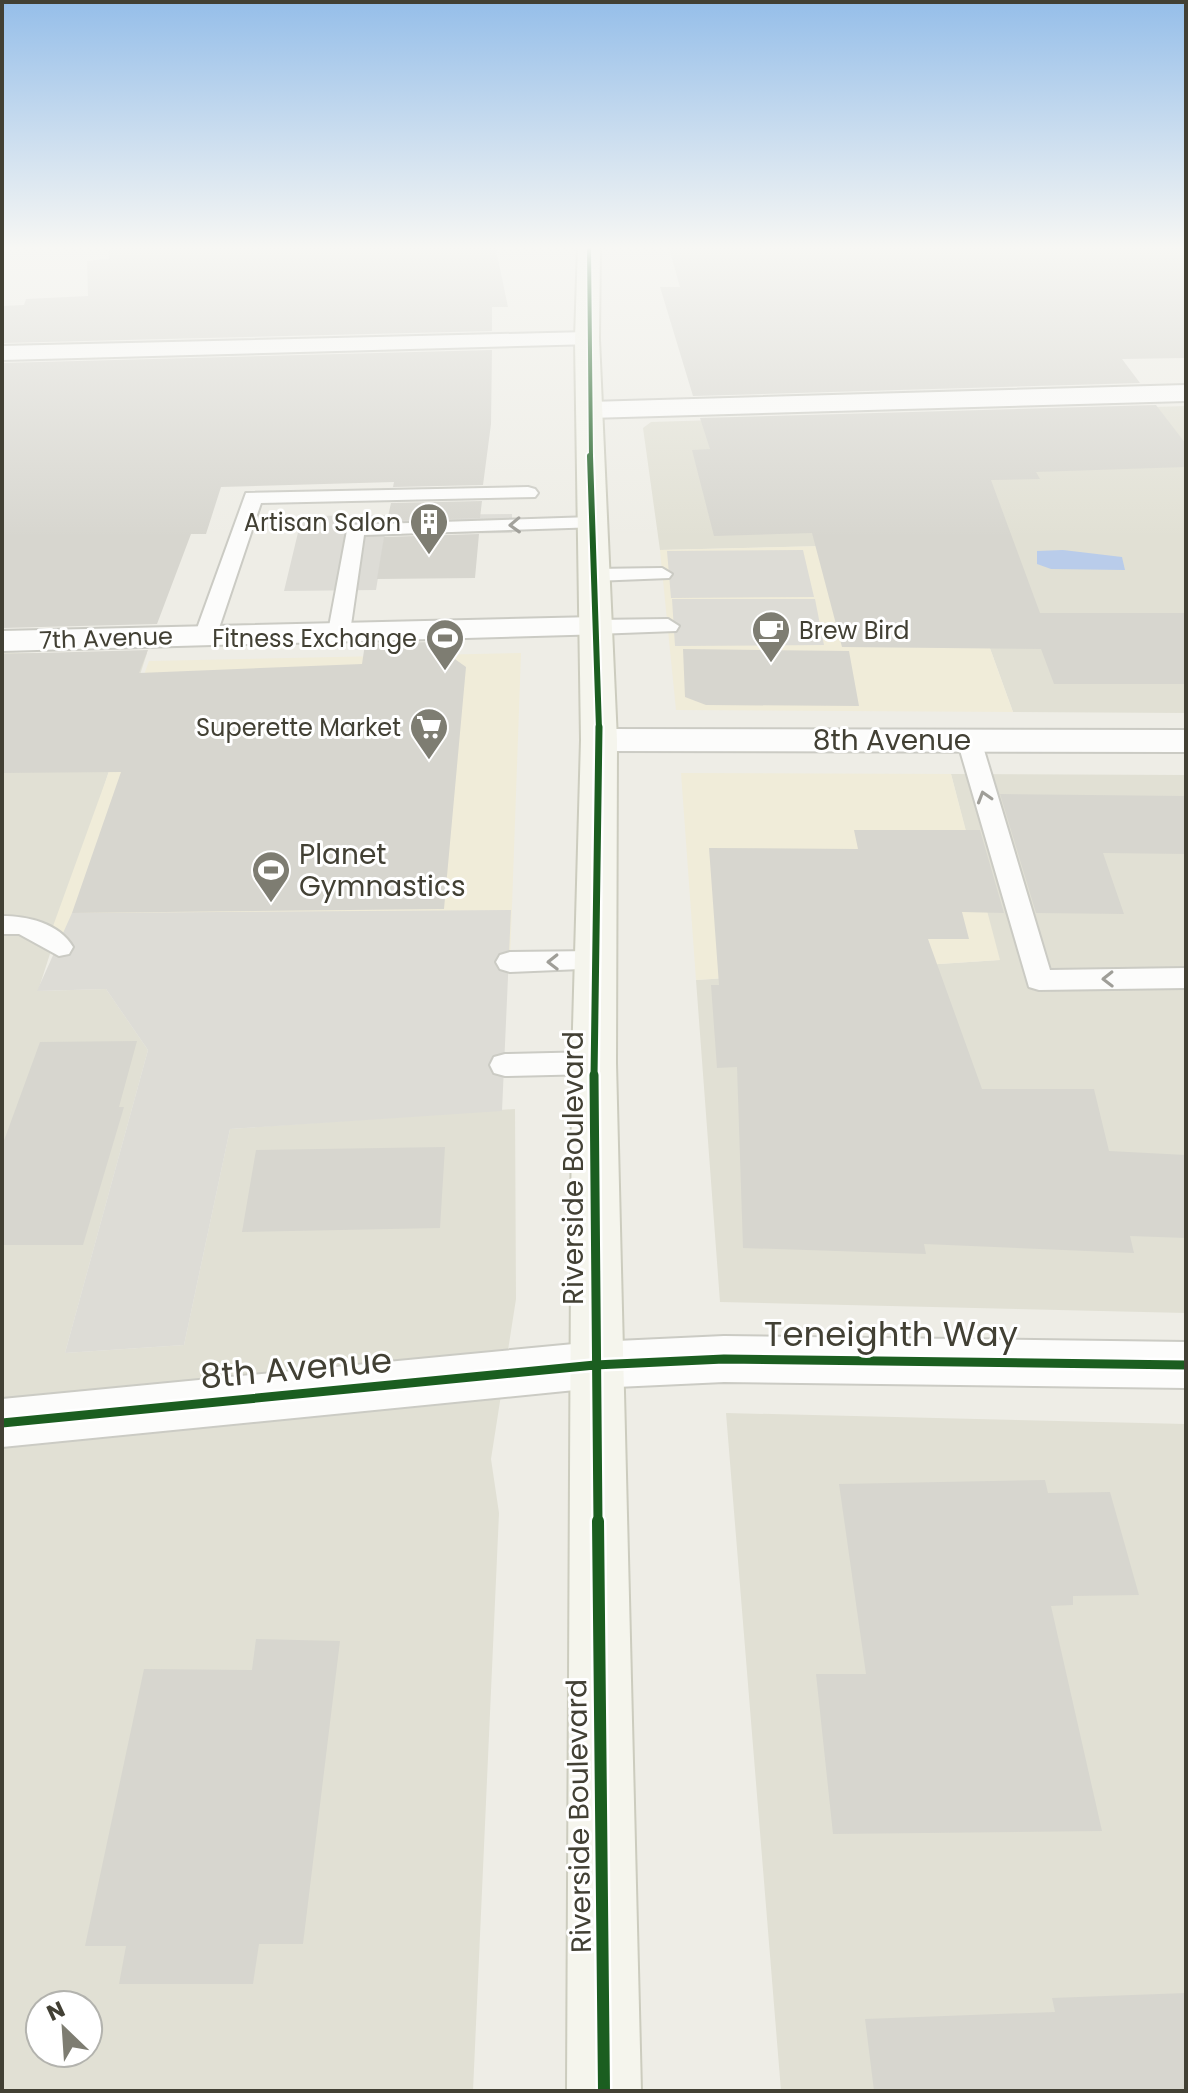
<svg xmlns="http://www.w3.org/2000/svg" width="1188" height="2093" viewBox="0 0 1188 2093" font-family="Poppins,sans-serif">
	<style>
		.residential { fill: #e1e0d4; fill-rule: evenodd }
		.commercial { fill: #f0ecd9 }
		.parking { fill: #dddcd6 }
		.water { fill: #b9ccea }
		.building { fill: #d7d6cf }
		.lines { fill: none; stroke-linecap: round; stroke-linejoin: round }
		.lane-casing { stroke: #cbcbc4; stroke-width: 4 }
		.street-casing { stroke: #cbcbc4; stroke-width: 4 }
		.secondary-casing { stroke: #ccccbe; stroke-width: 4 }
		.lane { fill: #fcfcfb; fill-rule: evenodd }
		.street { fill: #fcfcfb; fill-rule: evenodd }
		.secondary { fill: #f5f5ed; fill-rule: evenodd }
		.cycleway-far4-casing { stroke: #fff; stroke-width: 7 }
		.cycleway-far3-casing { stroke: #fff; stroke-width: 10 }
		.cycleway-far2-casing { stroke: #fff; stroke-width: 12 }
		.cycleway-far1-casing { stroke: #fff; stroke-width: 14 }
		.cycleway-casing { stroke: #fff; stroke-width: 17 }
		.cycleway-far4 { stroke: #1b5e20; stroke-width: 4 }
		.cycleway-far3 { stroke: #1b5e20; stroke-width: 6 }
		.cycleway-far2 { stroke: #1b5e20; stroke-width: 7 }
		.cycleway-far1 { stroke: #1b5e20; stroke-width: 9 }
		.cycleway { stroke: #1b5e20; stroke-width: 12 }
		.oneway { stroke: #9f9e98 }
		.labels { text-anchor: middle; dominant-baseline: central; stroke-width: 6; stroke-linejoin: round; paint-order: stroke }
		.far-poi-label { font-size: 24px; fill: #424034; stroke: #fff; text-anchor: end }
		.far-street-label { font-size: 24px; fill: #424034; stroke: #fff }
		.street-label { font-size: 28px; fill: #424034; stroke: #fff }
		.poi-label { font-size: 28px; fill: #424034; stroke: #fff; text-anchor: start }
		.near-street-label { font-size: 34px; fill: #424034; stroke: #fff }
	</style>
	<rect width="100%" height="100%" fill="#eeede6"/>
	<path class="residential" d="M1186,406V713L1013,712L952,543L660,550L643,428L651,422Z
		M2,653H147L38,991L106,989L148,1050L65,1353L184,1345L230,1129L515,1109L516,1299L491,1459L499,1513L473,2091H2ZM40,2005H88V2053H40Z
		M951,774L1186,775V1313L720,1302L696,980L999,960Z
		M726,1413L1186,1424V2091H781Z"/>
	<path class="commercial" d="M952,543L1013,712L676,710L660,550Z
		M521,653L510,962L48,940L149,661Z
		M681,773L951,774L1000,960L696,980Z"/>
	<path class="parking" d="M512,514V533L385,534L376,590L284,591L302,516Z
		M803,550L814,597L671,598L667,551Z
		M672,599H815L824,645L675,646Z
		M511,910L502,1111L230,1129L184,1345L65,1353L148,1050L106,989L37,991L72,913Z"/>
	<path class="water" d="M1063,550L1122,557L1125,570L1051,569L1037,564V551Z"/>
	<path class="building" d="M109,245H495L508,307H492V331L2,343V306L24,305L26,299L88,296L87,261L109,259Z
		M736,245H1186V358L1122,359L1140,383L693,396L660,287H680L669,248Z
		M492,350L491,424L483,485L393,487L394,482L221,487L206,534H191L157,624L2,628V363Z
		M1156,405L1186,444V467L1036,472L1040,479L991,480L1040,613H1186V684H1054L1041,649L842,647L812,533L714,536L692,450L710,449L700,418Z
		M482,501L480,518L387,521L391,503Z
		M479,534L475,578L377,579L384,537Z
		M431,642L466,667L444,909L72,913L121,772L2,773V654L148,650L139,673L362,664L365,644Z
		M683,649L849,651L859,706L706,705L685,697Z
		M1000,794L1186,796V854L1103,853L1124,914L1036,913Z
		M854,830H980L1004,913L962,912L969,939H928L982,1089H1094L1109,1151L1186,1155V1238L1130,1236L1134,1253L924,1244L926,1254L743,1248L737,1067L717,1068L711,985H719L709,848L858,849Z
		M137,1041L119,1107H124L83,1245H2V1146L40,1042Z
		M445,1147L440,1228L242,1232L256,1150Z
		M1045,1480L1048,1493L1110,1492L1139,1595L1073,1596V1605L1051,1606L1102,1831L833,1834L816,1674H866L839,1484Z
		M256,1639L340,1641L303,1944H259L253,1984H119L126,1946H85L144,1669L252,1670Z
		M1186,1993V2091H874L865,2019L1055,2012L1052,1998Z"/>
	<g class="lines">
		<g class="lane-casing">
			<path id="lane" d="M528,487L535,489L538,493L535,497L261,503L217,634L206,641L195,634L246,493Z
				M592,517L602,523L599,527L364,535L350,632L339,639L328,632L348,525Z
				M662,568L672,574L669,578L594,581L584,575L594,569Z
				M668,619L679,626L676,631L595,634L584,627L595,620Z
				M969,733L981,740L1050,970L1186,968V988L1039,990L1029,987L957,740Z
				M2,916C27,916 59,923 73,947L69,954L59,956L19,934H2Z
				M595,951L605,954L609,961L605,968L510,972L500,969L496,962L500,955L510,952Z
				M594,1052L605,1055L609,1063L605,1071L594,1074L505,1076L494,1073L490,1065L494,1057L505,1054Z"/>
		</g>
		<g class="street-casing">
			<path id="street" d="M587,332L595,334L599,339L595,344L2,360V346Z
				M1186,385V401L589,418L576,410L589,402Z
				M595,617L606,620L611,627L606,634L2,651V631Z
				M599,729L1186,730V752L599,751L587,747L581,740L587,733Z
				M724,1336L1186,1342V1388L724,1382L595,1388L2,1447V1399L595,1342Z"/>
		</g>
		<g class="secondary-casing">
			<path id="secondary" d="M578,245H600L599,339L617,740L616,1063L641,2091H567L572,1063L581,740L575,339Z"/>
		</g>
		<use href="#lane" class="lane"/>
		<use href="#street" class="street"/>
		<use href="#secondary" class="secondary"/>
		<g class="cycleway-far4-casing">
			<path id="cycleway-far4" d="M589,245L591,458"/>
		</g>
		<g class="cycleway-far3-casing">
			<path id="cycleway-far3" d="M590,456L599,729"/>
		</g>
		<g class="cycleway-far2-casing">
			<path id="cycleway-far2" d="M594,1077L599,727"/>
		</g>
		<g class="cycleway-far1-casing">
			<path id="cycleway-far1" d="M594,1075L598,1523
				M2,1423L595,1365L724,1359L1186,1365"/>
		</g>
		<g class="cycleway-casing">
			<path id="cycleway" d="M598,1521L604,2091"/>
		</g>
		<use href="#cycleway-far4" class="cycleway-far4"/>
		<use href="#cycleway-far3" class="cycleway-far3"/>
		<use href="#cycleway-far2" class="cycleway-far2"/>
		<use href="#cycleway-far1" class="cycleway-far1"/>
		<use href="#cycleway" class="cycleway"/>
	</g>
	<defs><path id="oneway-chevron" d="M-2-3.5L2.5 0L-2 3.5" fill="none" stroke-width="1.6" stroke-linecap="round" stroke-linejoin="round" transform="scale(2)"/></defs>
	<g class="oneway">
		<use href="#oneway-chevron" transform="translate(515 525) rotate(178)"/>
		<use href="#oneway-chevron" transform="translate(984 797) rotate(-107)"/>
		<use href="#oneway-chevron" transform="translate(553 962) rotate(179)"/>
		<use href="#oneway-chevron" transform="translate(1108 979) rotate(179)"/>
	</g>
	<linearGradient id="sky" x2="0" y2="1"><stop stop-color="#95bee9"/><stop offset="0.46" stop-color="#f7f7f4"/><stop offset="1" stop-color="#f7f7f4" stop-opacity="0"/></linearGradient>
	<rect width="1188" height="538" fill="url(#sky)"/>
	<defs>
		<g id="building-pin" transform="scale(2)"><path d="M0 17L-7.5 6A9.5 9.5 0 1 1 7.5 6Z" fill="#7e7d72" stroke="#fff"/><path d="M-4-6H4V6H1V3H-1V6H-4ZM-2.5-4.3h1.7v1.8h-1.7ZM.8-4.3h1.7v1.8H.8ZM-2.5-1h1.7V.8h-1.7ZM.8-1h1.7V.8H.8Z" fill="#fff"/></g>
		<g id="cafe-pin" transform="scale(2)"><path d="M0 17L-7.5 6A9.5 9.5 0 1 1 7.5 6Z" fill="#7e7d72" stroke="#fff"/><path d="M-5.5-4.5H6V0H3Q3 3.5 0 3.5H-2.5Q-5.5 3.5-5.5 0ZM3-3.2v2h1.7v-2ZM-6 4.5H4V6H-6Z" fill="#fff"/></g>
		<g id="stadium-pin" transform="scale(2)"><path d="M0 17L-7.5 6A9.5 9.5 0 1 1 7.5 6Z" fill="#7e7d72" stroke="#fff"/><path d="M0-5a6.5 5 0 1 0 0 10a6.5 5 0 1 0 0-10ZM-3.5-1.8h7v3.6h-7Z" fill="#fff"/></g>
		<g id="supermarket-pin" transform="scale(2)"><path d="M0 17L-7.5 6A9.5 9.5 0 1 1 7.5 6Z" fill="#7e7d72" stroke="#fff"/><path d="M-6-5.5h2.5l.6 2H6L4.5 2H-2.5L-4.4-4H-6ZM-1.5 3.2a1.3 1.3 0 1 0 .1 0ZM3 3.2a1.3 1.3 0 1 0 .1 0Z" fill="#fff"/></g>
	</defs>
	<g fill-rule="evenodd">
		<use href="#building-pin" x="429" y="522"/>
		<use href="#cafe-pin" x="771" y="630"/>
		<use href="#stadium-pin" x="445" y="638"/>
		<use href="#supermarket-pin" x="429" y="727"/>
		<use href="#stadium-pin" x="271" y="870"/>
	</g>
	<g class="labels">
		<g class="far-poi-label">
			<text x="401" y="522">Artisan Salon</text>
			<text x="799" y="630" text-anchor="start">Brew Bird</text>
			<text x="417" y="638">Fitness Exchange</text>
			<text x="401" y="727">Superette Market</text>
		</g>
		<g class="far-street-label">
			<text transform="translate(106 638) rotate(-2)">7th Avenue</text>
		</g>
		<g class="street-label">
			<text x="892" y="740">8th Avenue</text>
			<text transform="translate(573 1168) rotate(-90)">Riverside Boulevard</text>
			<text transform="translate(579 1816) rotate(-91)">Riverside Boulevard</text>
		</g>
		<g class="poi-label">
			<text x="299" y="854">Planet<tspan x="299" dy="32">Gymnastics</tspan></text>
		</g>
		<g class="near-street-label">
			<text x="891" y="1334">Teneighth Way</text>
			<text transform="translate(296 1368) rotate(-5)">8th Avenue</text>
		</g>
	</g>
	<rect width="1188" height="2093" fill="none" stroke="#424034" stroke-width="8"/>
	<g transform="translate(64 2029) rotate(335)"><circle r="38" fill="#ffffff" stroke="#b3b3ae" stroke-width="2"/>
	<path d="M0-6L14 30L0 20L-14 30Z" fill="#7e7d72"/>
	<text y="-12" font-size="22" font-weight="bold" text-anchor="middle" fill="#424034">N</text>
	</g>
</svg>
